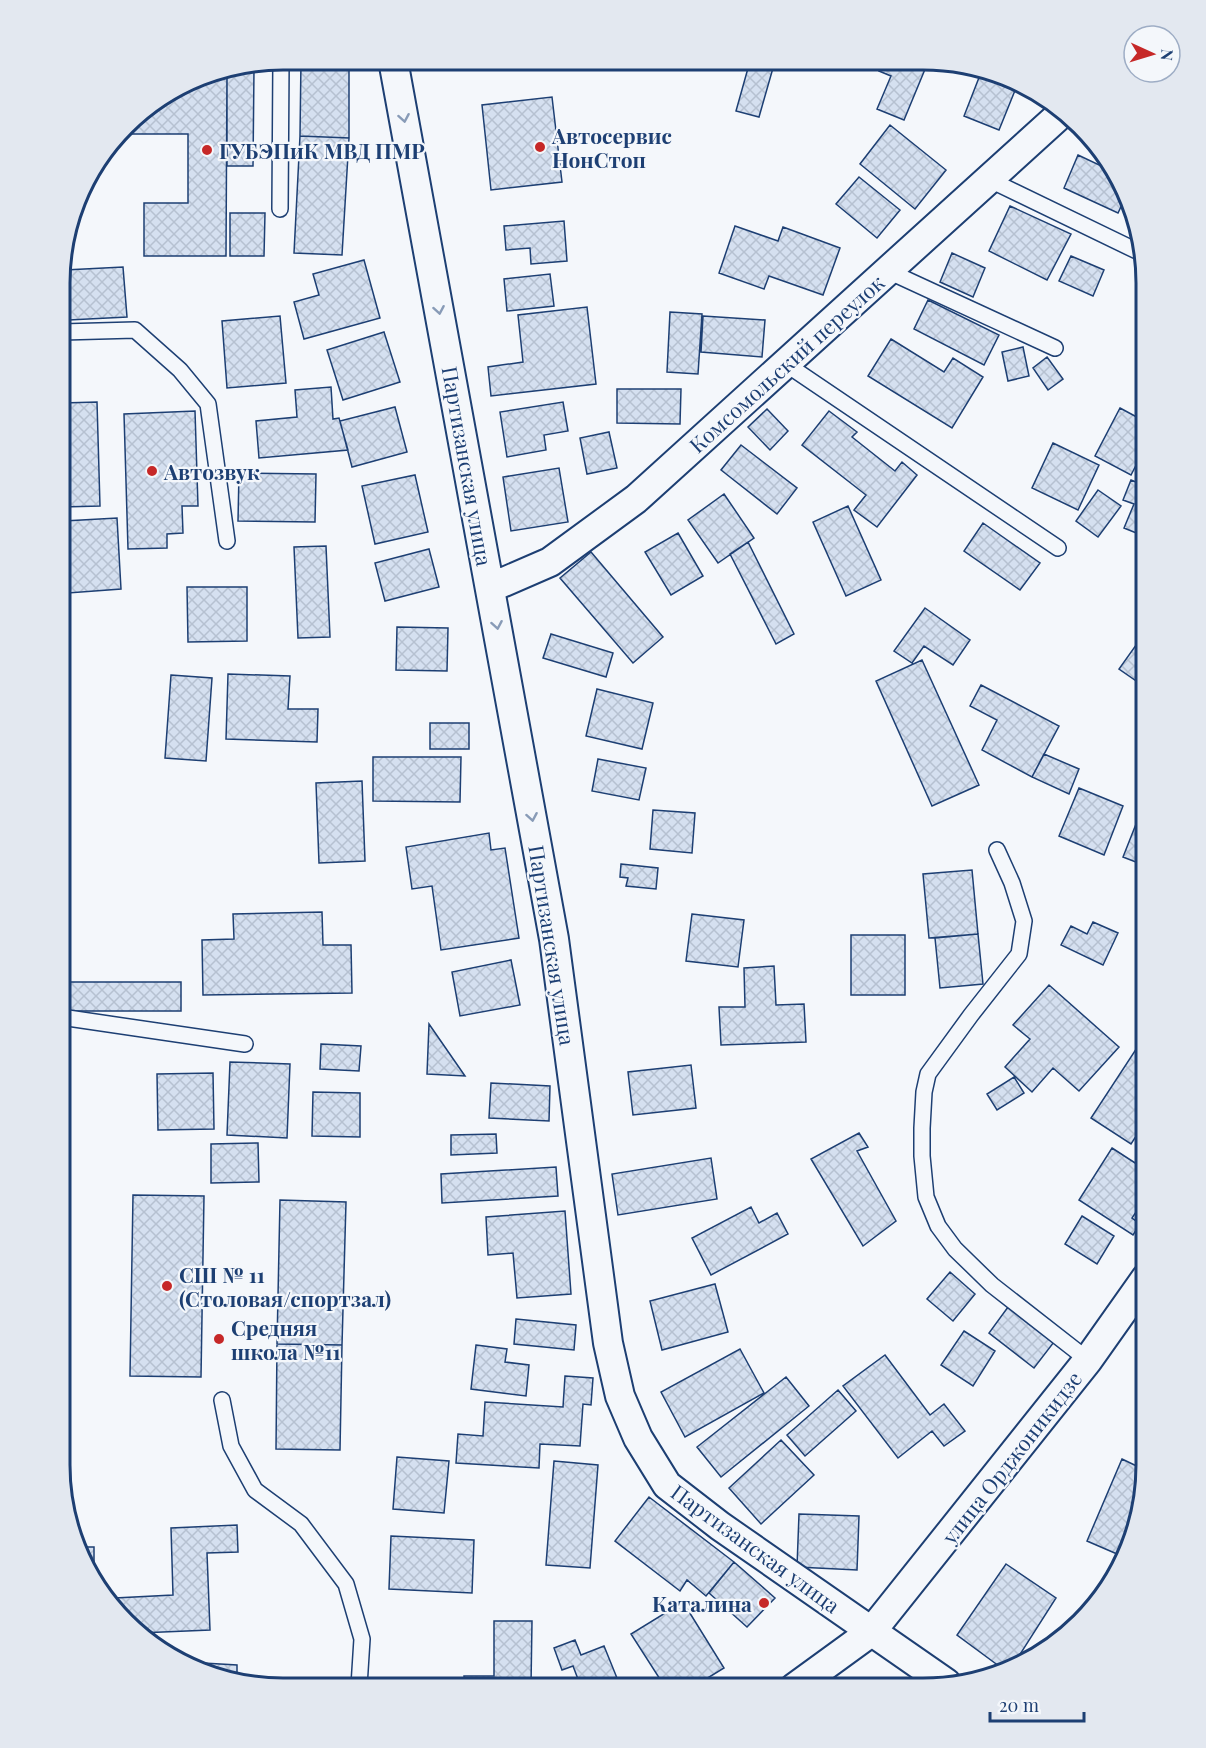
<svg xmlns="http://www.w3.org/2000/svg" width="1206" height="1748" viewBox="0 0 1206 1748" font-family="'Playfair Display',serif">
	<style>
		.building { fill: url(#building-cross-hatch); stroke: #1d3f73; stroke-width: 1.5 }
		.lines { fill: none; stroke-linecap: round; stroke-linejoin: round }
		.service-casing { stroke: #1d3f73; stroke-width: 18 }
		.minor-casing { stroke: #1d3f73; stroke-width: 32 }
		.service { stroke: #f4f7fb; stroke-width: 15 }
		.minor { stroke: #f4f7fb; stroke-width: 28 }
		.oneway { stroke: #889bb7 }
		.poi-dot { fill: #c62828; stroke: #f4f7fb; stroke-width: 2 }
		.labels { text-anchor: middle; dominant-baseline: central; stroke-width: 4.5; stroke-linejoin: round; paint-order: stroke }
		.poi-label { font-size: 21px; font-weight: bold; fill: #1d3f73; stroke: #f4f7fb; text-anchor: start }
		.street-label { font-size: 21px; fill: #1d3f73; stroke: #f4f7fb }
		.rim { fill: none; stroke: #1d3f73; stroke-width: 3 }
	</style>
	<defs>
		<pattern id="building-cross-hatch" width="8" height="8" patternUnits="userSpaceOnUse" patternTransform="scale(1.5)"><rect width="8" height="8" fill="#d5e0f0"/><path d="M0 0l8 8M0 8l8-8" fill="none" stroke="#b6c1d1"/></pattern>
	</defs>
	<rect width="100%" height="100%" fill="#f4f7fb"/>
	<path class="building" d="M301,60H349V138L300,136Z
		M750,61H775L759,117L736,111Z
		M883,62H928L904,120L877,109L891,76L879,71Z
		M227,69L226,256H144V203H188V134H121L136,115L211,72Z
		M227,69H254L253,166H227Z
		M982,70L1008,77L1018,83L999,130L964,116Z
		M552,97L562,182L491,190L482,105Z
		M890,125L946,170L915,209L860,164Z
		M300,136L349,138L342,255L294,253Z
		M1078,155L1110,170L1123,185L1126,196L1118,213L1064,188Z
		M859,177L900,210L877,238L836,204Z
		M1010,206L1071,234L1047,280L989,251Z
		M230,213H265L264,256H230Z
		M564,221L567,261L531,264L530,248L506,250L504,226Z
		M735,226L778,241L783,227L840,248L823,295L769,276L764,289L719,273Z
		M952,253L985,268L973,297L940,282Z
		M1071,256L1104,270L1093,296L1059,281Z
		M364,260L380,318L304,339L294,302L319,295L313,274Z
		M123,267L127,317L69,320L65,270Z
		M550,274L554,306L507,311L504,279Z
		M928,300L999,335L984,365L914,329Z
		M587,307L596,384L491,396L488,367L523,362L518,315Z
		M670,312L702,314L698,374L667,372Z
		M280,316L286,383L227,388L222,321Z
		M703,316L765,320L762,357L701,352Z
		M384,332L400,382L343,400L327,350Z
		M891,339L944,372L953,358L983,377L952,428L868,376Z
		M1023,347L1029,376L1008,381L1002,352Z
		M1047,357L1063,379L1048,390L1033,368Z
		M331,387L333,419L339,418L348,450L259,458L256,421L297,417L295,390Z
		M617,389H681L680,424L617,423Z
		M97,402L100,506L62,507V403Z
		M563,402L568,431L544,435L546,450L507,457L500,412Z
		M395,407L407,452L352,467L340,421Z
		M1120,408L1146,422V446L1131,475L1095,456Z
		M767,409L788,431L770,450L748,427Z
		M195,411L198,506H182L183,533L167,534V548L128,549L124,414Z
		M829,411L857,432L852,437L895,471L902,462L917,475L877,527L854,510L866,495L802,445Z
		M609,432L617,468L587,474L580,438Z
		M1053,443L1099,465L1078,510L1032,488Z
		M741,445L797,488L777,514L721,470Z
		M559,468L568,522L511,531L503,477Z
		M239,473L316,474L315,522L238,521Z
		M415,475L428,532L375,544L362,486Z
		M1131,480L1146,486V537L1124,528L1134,504L1123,500Z
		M1098,490L1121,506L1098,537L1076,521Z
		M724,494L754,538L718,563L688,520Z
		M848,506L881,580L846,596L813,522Z
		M117,518L121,589L68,593L64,521Z
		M983,523L1040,563L1020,590L964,551Z
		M678,533L703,576L671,595L645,552Z
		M748,542L794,634L776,644L730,554Z
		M326,546L330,637L298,638L294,547Z
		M429,549L439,587L385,601L375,563Z
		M591,552L663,637L633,663L560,578Z
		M187,587H247V641L188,642Z
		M925,608L970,640L953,665L924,646L912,663L894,651Z
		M397,627L448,628L447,671L396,670Z
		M1146,631V687H1145L1119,669Z
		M551,634L613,653L606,677L543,658Z
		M922,660L979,785L932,806L876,681Z
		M228,674L290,676L288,709H318L317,742L226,739Z
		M171,675L212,678L206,761L165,758Z
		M981,685L1059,726L1032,777L982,750L997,720L970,706Z
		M597,689L653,703L642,749L586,736Z
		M430,723H469V749H430Z
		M1044,754L1079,769L1069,794L1032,777Z
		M373,757H461L460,802L373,801Z
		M598,759L646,768L639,800L592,791Z
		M362,781L365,861L319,863L316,783Z
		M1079,788L1123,806L1104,855L1059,836Z
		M1142,809L1146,810V866L1123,857Z
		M653,810L695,813L692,853L650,849Z
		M489,833L491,850L505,848L519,938L441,950L432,886L412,889L406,847Z
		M621,864L658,868L656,889L626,886L628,878L620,877Z
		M972,870L978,934L929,938L923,874Z
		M322,912L323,945H351L352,993L203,995L202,940L234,939L233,914Z
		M692,914L744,920L738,967L686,961Z
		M1093,922L1118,933L1103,965L1061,945L1071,926L1087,934Z
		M978,934L983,984L940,988L935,938Z
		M851,935H905V995H851Z
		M511,960L520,1005L460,1016L452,972Z
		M774,966L776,1005L804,1004L806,1042L721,1045L719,1007H745L744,968Z
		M62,982H181V1011H62Z
		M1049,985L1119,1047L1079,1091L1053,1068L1032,1092L1005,1067L1030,1039L1013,1025Z
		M429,1024L465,1076L427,1074Z
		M1146,1034V1121L1131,1144L1091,1118Z
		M321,1044L361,1046L359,1071L320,1069Z
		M230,1062L290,1064L287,1138L227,1135Z
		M691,1065L696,1108L633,1115L628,1072Z
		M213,1073L214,1129L158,1130L157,1074Z
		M1014,1077L1024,1093L997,1110L987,1094Z
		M491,1083L550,1086L549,1121L489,1118Z
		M313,1092L360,1093V1137L312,1136Z
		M859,1133L868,1147L857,1151L896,1221L863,1246L811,1159Z
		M496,1134L497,1153L451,1155V1135Z
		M258,1143L259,1182L211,1183V1144Z
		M1112,1148L1146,1170V1197L1132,1218L1140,1224L1133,1235L1079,1200Z
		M711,1158L717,1199L618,1215L612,1174Z
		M556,1167L558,1196L442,1203L441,1174Z
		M133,1195L204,1196L201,1377L130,1376Z
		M280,1200L346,1202L342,1345L277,1344Z
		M751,1207L759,1223L777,1213L788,1234L711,1275L692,1238Z
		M565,1211L571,1294L517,1298L513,1253L488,1255L486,1217Z
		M1082,1216L1114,1236L1097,1264L1065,1244Z
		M950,1272L975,1294L953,1321L927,1299Z
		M715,1284L728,1332L662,1350L650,1301Z
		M1008,1307L1054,1342L1034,1368L989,1333Z
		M516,1319L576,1325L574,1350L514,1344Z
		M964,1331L995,1351L973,1386L941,1365Z
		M277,1344L342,1345L340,1450L276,1449Z
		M476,1345L507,1349L505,1362L529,1365L526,1396L471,1389Z
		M740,1349L764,1393L685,1437L661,1392Z
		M885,1355L930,1415L944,1404L965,1431L944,1446L932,1431L898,1458L843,1386Z
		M565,1376L593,1378L591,1405L583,1404L580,1446L540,1444L539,1468L456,1463L458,1434L483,1436L485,1402L563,1407Z
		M786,1377L809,1406L721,1477L697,1447Z
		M838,1390L856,1411L805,1456L787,1435Z
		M781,1440L814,1475L761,1524L729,1488Z
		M397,1457L449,1461L444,1513L393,1509Z
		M1122,1459L1145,1470V1479L1134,1537L1124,1557L1087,1541Z
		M554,1461L598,1465L590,1568L546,1565Z
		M649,1497L734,1562L706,1596L687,1580L680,1591L615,1541Z
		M799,1514L859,1516L857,1570L797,1567Z
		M237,1525L238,1552L207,1553L210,1630L139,1633L115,1612V1598L173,1595L171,1528Z
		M391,1536L474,1540L472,1593L389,1589Z
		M79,1547H94V1580L83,1563Z
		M734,1562L775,1598L747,1627L709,1593Z
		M1006,1564L1056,1598L1012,1667L1003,1669L957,1635Z
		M683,1602L724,1668L693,1687H665L631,1634Z
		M494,1621H532L531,1686L464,1687V1676H494Z
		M575,1640L581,1655L604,1646L617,1678L593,1687H581L573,1666L562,1670L554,1648Z
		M203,1663L237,1665V1679L202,1666Z"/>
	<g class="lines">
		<g class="service-casing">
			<path id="service" d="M988,179L1139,252
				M280,209L281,60
				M888,271L1055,348
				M62,332L135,330L180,370L208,404L227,541
				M786,364L1058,548
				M997,850L1012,883L1024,921L1019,954L971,1015L928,1074L924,1092L922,1128V1156L926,1197L938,1226L955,1249L992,1285L1088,1360
				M61,1017L245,1044
				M222,1400L231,1446L255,1490L301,1524L346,1584L362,1639L359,1686"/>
		</g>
		<g class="minor-casing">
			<path id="minor" d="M393,60L554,939L608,1343L620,1396L638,1438L667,1485L720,1526L946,1683
				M490,588L550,562L636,499L1063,112
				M794,1688L871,1632L1088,1360L1146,1278"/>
		</g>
		<use href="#service" class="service"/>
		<use href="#minor" class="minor"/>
	</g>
	<defs><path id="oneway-chevron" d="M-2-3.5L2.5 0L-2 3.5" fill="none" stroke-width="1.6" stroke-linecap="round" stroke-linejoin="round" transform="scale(1.5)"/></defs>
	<g class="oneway">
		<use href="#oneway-chevron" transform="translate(404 118) rotate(80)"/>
		<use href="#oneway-chevron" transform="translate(439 310) rotate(80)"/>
		<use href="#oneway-chevron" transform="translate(497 625) rotate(80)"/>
		<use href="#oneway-chevron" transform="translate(532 817) rotate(80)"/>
	</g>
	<g class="poi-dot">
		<circle cx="540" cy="147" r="6"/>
		<circle cx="207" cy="150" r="6"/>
		<circle cx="152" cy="471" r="6"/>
		<circle cx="167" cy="1286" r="6"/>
		<circle cx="219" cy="1339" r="6"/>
		<circle cx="764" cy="1603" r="6"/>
	</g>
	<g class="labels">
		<g class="poi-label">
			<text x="552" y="135">Автосервис<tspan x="552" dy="24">НонСтоп</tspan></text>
			<text x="219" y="150">ГУБЭПиК МВД ПМР</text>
			<text x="164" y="471">Автозвук</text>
			<text x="179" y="1274">СШ № 11<tspan x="179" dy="24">(Столовая/спортзал)</tspan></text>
			<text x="231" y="1327">Средняя<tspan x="231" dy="24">школа №11</tspan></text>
			<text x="752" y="1603" text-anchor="end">Каталина</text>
		</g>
		<g class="street-label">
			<text transform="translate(786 363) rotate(-42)">Комсомольский переулок</text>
			<text transform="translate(468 466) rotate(80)">Партизанская улица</text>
			<text transform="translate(553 945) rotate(81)">Партизанская улица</text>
			<text transform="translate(1011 1457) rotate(-52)">улица Орджоникидзе</text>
			<text transform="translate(756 1548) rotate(36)">Партизанская улица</text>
		</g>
	</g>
	<path d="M0 0H1206V1748H0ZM283 70H923A213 213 0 0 1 1136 283V1465A213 213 0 0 1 923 1678H283A213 213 0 0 1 70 1465V283A213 213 0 0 1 283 70Z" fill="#e3e8f0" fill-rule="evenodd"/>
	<path class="rim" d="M283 70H923A213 213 0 0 1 1136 283V1465A213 213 0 0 1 923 1678H283A213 213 0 0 1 70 1465V283A213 213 0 0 1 283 70Z"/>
	<g transform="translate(1152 54) rotate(94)"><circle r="28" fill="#f4f7fb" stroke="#9eadc5" stroke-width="1.5"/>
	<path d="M0-4.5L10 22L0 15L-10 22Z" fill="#c62828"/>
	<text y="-9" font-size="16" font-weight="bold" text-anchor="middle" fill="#1d3f73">N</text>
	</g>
	<path d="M990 1712v9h94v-9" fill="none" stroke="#1d3f73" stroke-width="3"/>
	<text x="999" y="1712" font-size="18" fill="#1d3f73" stroke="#f4f7fb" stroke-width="4.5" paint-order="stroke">20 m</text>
</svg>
